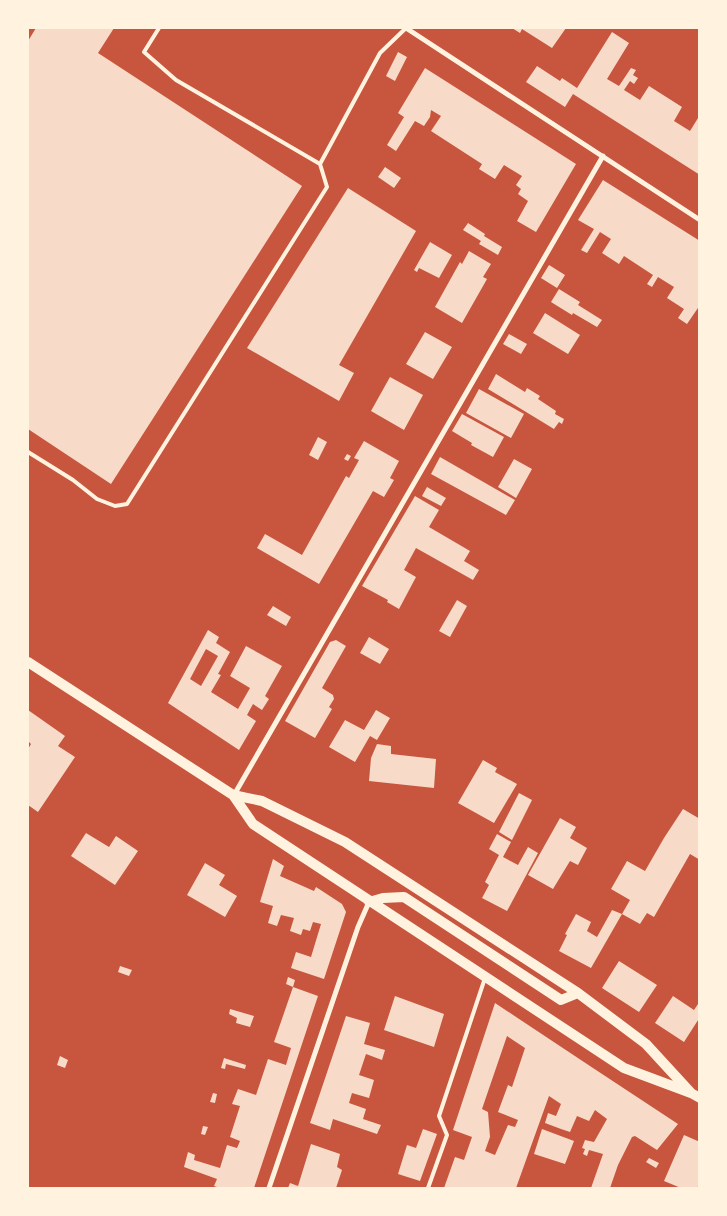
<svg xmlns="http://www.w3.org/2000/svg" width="727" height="1216" viewBox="0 0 727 1216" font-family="'Exo 2',sans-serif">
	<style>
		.building { fill: #f7dbc8; fill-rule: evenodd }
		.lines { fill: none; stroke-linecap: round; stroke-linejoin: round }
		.service { stroke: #fff3e0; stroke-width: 4 }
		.minor { stroke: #fff3e0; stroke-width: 5 }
		.secondary { stroke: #fff3e0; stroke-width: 10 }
	</style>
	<rect width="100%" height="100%" fill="#c8553d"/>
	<path class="building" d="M36,28H114L98,53L302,186L111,484L28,429V41Z
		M512,28H566L552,48L522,29L520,33Z
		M612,32L629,43L607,79L619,86L631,68L636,70L633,75L638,78L634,84L630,81L624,90L640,100L649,86L682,107L674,121L690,131L698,118L700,119V175L573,94L565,107L526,82L537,66L560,81L562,78L577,88Z
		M398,52L407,57L395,81L386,76Z
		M425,68L576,164L536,232L517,221L528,201L518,194L521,189L516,185L522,176L504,165L495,179L479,169L482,164L431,131L441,116L431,110L430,117L424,126L415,121L396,151L387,145L404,117L398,113Z
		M385,167L401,178L394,188L378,177Z
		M603,180L700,241V305L687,324L678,318L684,309L667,298L674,287L658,277L652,287L647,284L653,275L624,256L619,264L602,253L611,239L600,232L587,253L581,250L594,229L578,220Z
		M348,188L416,231L339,365L354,373L339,401L247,348Z
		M468,223L485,234L484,236L502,247L498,255L479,244L481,241L463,230Z
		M430,242L452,255L439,278L419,268L417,272L414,270Z
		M469,251L491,264L483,277L487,279L462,323L435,307L460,262L462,264Z
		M549,265L565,275L557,288L541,278Z
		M559,289L580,302L578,305L602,320L597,327L573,313L572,315L551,302Z
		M545,313L580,335L568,354L533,333Z
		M425,332L452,347L433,379L406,364Z
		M509,334L527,344L521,354L503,344Z
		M496,374L525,392L527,388L540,396L538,399L556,411L555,414L564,419L562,424L559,422L554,429L488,389Z
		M390,377L423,395L404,430L371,411Z
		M479,389L524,414L511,438L466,413Z
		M462,414L504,437L493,457L471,445L472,443L452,431Z
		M318,437L327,442L318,460L309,455Z
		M364,441L399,461L390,478L394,480L384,497L373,491L319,584L257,548L265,534L302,555L346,476L349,478L359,460L354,458Z
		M347,454L351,456L348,461L344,459Z
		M440,457L515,500L506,515L431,474Z
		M514,459L532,469L516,498L498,487Z
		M427,487L446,498L441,506L422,496Z
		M415,496L439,510L429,527L470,551L464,561L479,570L473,580L416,548L404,570L416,577L399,609L387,602L388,600L362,586Z
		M457,600L467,606L450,637L439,631Z
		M273,606L291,617L286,626L267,615Z
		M208,630L219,637L216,643L230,652L218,674L221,675L211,692L238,709L250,688L230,676L246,646L282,666L265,696L269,699L262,710L253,704L247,715L256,721L239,750L168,703ZM206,649L218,656L201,686L190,679Z
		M369,637L389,649L380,664L360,653Z
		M336,640L346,646L322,688L333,695L334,699L329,707L332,709L315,738L285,721L330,642Z
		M28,710L65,736L58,746L75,757L38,812L28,805V749L31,744L28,741Z
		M376,710L390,718L377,740L370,736L355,762L329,747L345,720L364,730Z
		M377,744L391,746V754L436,759L434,788L369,781L371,758Z
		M483,760L497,768L495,772L517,784L494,823L458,803Z
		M519,793L532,800L512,840L499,832Z
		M683,809L700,819V860L690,854L654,917L647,913L640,924L622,914L591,968L559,951L567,935L565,934L576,914L591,922L587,931L597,937L612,910L622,914L630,900L611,889L627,861L645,871L664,838Z
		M560,818L576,827L570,838L587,848L578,865L570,861L553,889L528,875Z
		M86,833L109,847L116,836L138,851L115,885L71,856Z
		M497,834L511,842L503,857L518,865L528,847L538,853L507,911L482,898L489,885L485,882L499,855L489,849Z
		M273,859L284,866L280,876L314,891L316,887L342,904L346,912L324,979L291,968L296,952L311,957L321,924L313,922L310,931L303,929L301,935L290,931L294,918L281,915L277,926L268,923L273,906L260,902Z
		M205,863L225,875L219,885L237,896L225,917L187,895Z
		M619,961L657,985L639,1012L602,988Z
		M120,966L132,970L129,976L118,972Z
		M288,977L295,980L293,987L286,984Z
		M293,987L318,996L254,1188H216L217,1187L214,1186L217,1179L184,1167L188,1152L195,1155L194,1160L220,1168L227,1145L237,1148L240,1141L230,1137L240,1106L232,1104L238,1089L256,1095L268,1059L286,1065L291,1048L274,1042Z
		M395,996L444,1014L434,1047L384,1030Z
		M673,996L694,1010L700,1001V1017L684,1042L655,1023Z
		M495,1003L593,1068L678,1124L657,1150L635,1136L632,1137L618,1165L610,1188H591L603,1154L589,1150L587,1156L583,1154L585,1149L582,1148L585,1140L594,1142L607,1119L595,1110L589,1121L577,1116L570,1132L561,1129L545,1123L548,1113L556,1116L561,1104L549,1096L516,1188H444L455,1157L464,1160L472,1137L453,1130ZM507,1036L525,1048L512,1087L508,1085L498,1112L518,1120L515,1127L508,1125L495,1155L485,1151L490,1137L488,1112L482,1109Z
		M230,1009L254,1016L250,1027L236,1023L237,1018L229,1014Z
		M346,1016L370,1023L364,1044L385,1050L382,1060L366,1054L359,1075L374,1080L369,1098L352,1093L349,1103L366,1109L363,1119L381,1125L377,1134L333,1119L330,1130L310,1123Z
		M60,1056L68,1060L65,1068L57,1065Z
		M224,1058L246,1065L245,1069L226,1064L225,1069L221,1068Z
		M213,1093L217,1094L215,1103L210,1102Z
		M203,1126L208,1127L205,1135L201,1134Z
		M423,1129L437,1134L420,1181L398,1174L407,1145L416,1148Z
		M542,1129L574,1141L565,1164L534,1154Z
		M684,1135L700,1142V1183L697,1188H681L664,1181Z
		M311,1144L340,1154L337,1167L342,1170L336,1188H288L290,1183L298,1186Z
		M649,1158L659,1163L656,1168L646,1162Z"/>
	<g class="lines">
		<path class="service" d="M159,28L144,52L176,80L320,164
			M28,452L73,480L97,499L115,506L127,504L327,187L320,164L380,53L406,28
			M428,1188L447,1135L439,1116L485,978"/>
		<path class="minor" d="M406,28L700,220
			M234,795L603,156
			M269,1188L358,927L369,902"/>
		<path class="secondary" d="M28,662L233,795L262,801L345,842L578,993L646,1044L691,1093
			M233,795L253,824L624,1068L691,1093L700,1098
			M369,902L383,898L404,897L561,1000L578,993"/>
	</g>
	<rect width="727" height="1216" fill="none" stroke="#fff3e0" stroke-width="58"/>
</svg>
